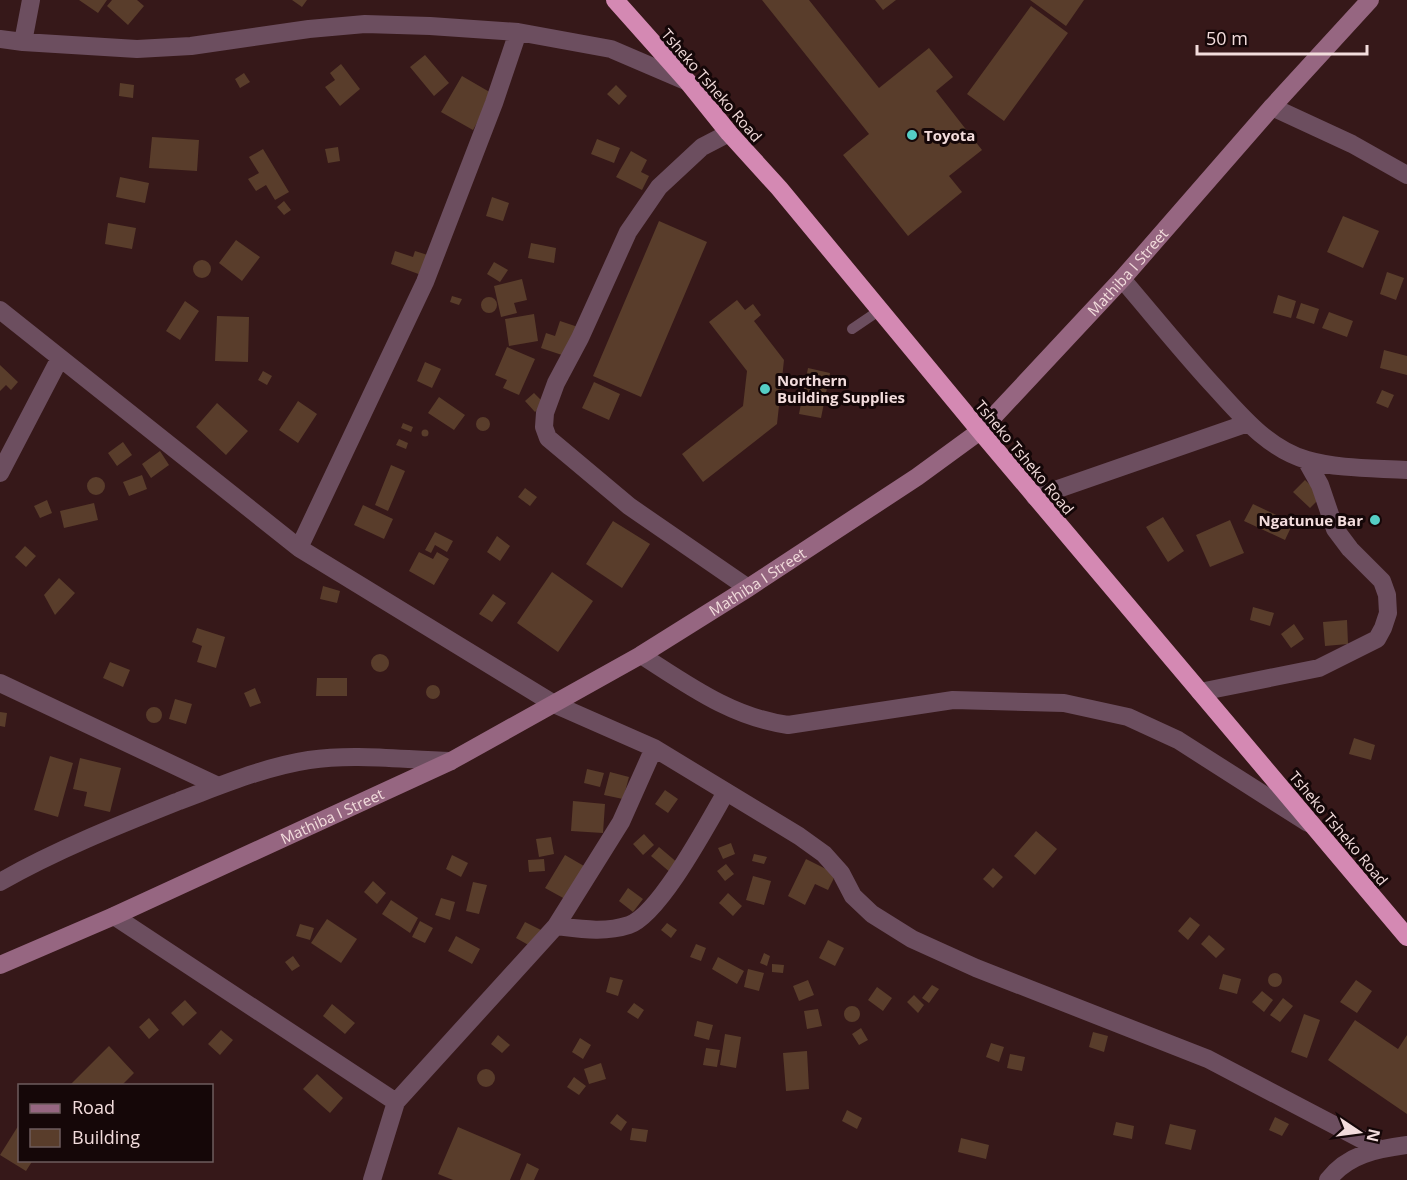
<svg xmlns="http://www.w3.org/2000/svg" width="1407" height="1180" viewBox="0 0 1407 1180" font-family="'Open Sans',sans-serif">
	<style>
		.building { fill: #593d2b }
		.lines { fill: none; stroke-linecap: round; stroke-linejoin: round }
		.lane { stroke: #6c4e5f; stroke-width: 10 }
		.street { stroke: #6c4e5f; stroke-width: 18 }
		.secondary { stroke: #966681; stroke-width: 18 }
		.highway { stroke: #d489b3; stroke-width: 18 }
		.poi-dot { fill: #55cec5; stroke: #150708; stroke-width: 2 }
		.labels { text-anchor: middle; dominant-baseline: central; stroke-width: 6; stroke-linejoin: round; paint-order: stroke }
		.street-label { font-size: 15px; fill: #f2dcdc; stroke: #150708 }
		.poi-label { font-size: 15px; font-weight: bold; fill: #f2dcdc; stroke: #150708; text-anchor: start }
	</style>
	<rect width="100%" height="100%" fill="#361819"/>
	<path class="building" d="M79,0H107L98,13Z
		M112,0H137L144,6L128,25L107,6Z
		M292,0H307L302,7Z
		M762,0H809L879,88L929,48L953,77L936,91L982,150L949,176L962,192L908,236L843,155L869,134Z
		M875,0H896L883,10Z
		M1030,0H1084L1066,26Z
		M1031,6L1068,33L1004,121L967,94Z
		M425,55L449,83L434,96L410,67Z
		M341,64L360,89L340,106L325,87L335,80L330,73Z
		M244,73L250,82L240,88L235,79Z
		M462,76L493,94L473,130L441,112Z
		M120,83L134,85L133,98L119,96Z
		M616,85L627,96L619,105L607,94Z
		M152,137L199,140L197,171L149,168Z
		M597,139L620,148L614,163L591,154Z
		M338,147L340,161L328,163L325,149Z
		M263,149L289,192L275,200L266,185L256,191L248,179L259,173L249,157Z
		M631,151L647,160L641,172L649,176L642,190L616,177Z
		M120,177L149,183L145,203L116,197Z
		M492,197L509,203L503,221L486,216Z
		M284,201L291,210L284,215L277,207Z
		M1343,216L1379,231L1363,268L1327,252Z
		M659,221L707,242L641,397L593,376Z
		M108,223L136,228L132,249L105,244Z
		M236,240L260,257L242,281L219,263Z
		M531,243L556,248L554,263L528,258Z
		M395,251L413,257L415,251L431,256L424,276L391,264Z
		M193 269a9 9 0 1 1 18 0a9 9 0 1 1-18 0Z
		M494,262L508,270L500,282L487,274Z
		M1387,272L1404,278L1396,300L1380,294Z
		M522,279L527,300L514,303L517,313L501,317L494,286Z
		M1278,295L1296,301L1291,318L1273,313Z
		M452,296L462,299L459,305L450,302Z
		M481 305a8 8 0 1 1 16 0a8 8 0 1 1-16 0Z
		M737,300L745,310L753,304L761,315L754,321L784,360L777,424L703,482L682,454L743,406L747,371L709,322Z
		M185,301L199,311L180,340L166,331Z
		M1301,303L1319,309L1314,324L1296,318Z
		M1329,312L1353,321L1347,337L1322,328Z
		M534,314L538,341L509,346L505,319Z
		M217,316L249,317L248,362L215,361Z
		M560,321L578,327L568,357L541,348L546,333L555,336Z
		M507,347L535,359L519,395L503,388L507,380L495,375Z
		M1384,350L1407,356V375L1380,368Z
		M425,362L441,369L432,388L417,381Z
		M0,365L18,382L11,390L6,385L0,391Z
		M808,368L830,373L821,418L799,414Z
		M263,371L272,376L267,385L258,380Z
		M594,382L620,394L609,420L582,408Z
		M1382,390L1394,395L1388,408L1376,403Z
		M534,393L544,403L535,412L525,401Z
		M439,397L465,415L454,430L428,413Z
		M298,401L317,414L298,443L279,430Z
		M217,403L248,431L226,455L196,427Z
		M476 424a7 7 0 1 1 14 0a7 7 0 1 1-14 0Z
		M403,423L413,427L411,432L401,428Z
		M421.5 433a3.5 3.5 0 1 1 7 0a3.5 3.5 0 1 1-7 0Z
		M399,439L408,443L406,449L396,445Z
		M123,442L132,455L117,466L108,453Z
		M160,451L169,465L151,478L142,464Z
		M391,465L405,471L388,511L375,505Z
		M142,475L147,489L129,496L123,482Z
		M87 486a9 9 0 1 1 18 0a9 9 0 1 1-18 0Z
		M1305,480L1322,496L1310,508L1293,492Z
		M525,488L537,497L530,506L518,497Z
		M47,500L52,513L40,518L34,506Z
		M94,503L98,520L64,528L60,511Z
		M1253,504L1293,523L1285,540L1244,521Z
		M363,505L393,519L384,539L354,525Z
		M1163,517L1184,551L1168,562L1146,527Z
		M1230,520L1244,553L1210,567L1196,535Z
		M613,521L650,544L622,588L586,564Z
		M435,532L453,541L447,552L435,545L431,553L425,550Z
		M497,536L510,546L500,561L487,552Z
		M25,546L36,556L26,567L15,557Z
		M419,552L433,559L437,552L449,559L434,585L409,571Z
		M552,572L593,601L558,652L517,623Z
		M59,578L75,593L55,615L44,595Z
		M323,586L340,591L337,603L320,599Z
		M493,594L506,603L492,622L479,614Z
		M1253,607L1274,613L1270,626L1250,620Z
		M1347,620L1348,644L1325,646L1323,622Z
		M1294,624L1304,639L1291,648L1281,634Z
		M197,628L225,637L216,668L197,662L202,646L192,642Z
		M371 663a9 9 0 1 1 18 0a9 9 0 1 1-18 0Z
		M110,662L130,670L123,687L103,678Z
		M317,678H347V696H316Z
		M426 692a7 7 0 1 1 14 0a7 7 0 1 1-14 0Z
		M255,688L261,703L250,707L244,693Z
		M175,699L192,704L186,724L169,719Z
		M146 715a8 8 0 1 1 16 0a8 8 0 1 1-16 0Z
		M0,712L7,713L5,727L0,726Z
		M1354,738L1375,745L1371,760L1349,754Z
		M50,756L73,763L58,817L34,810Z
		M80,758L121,768L110,812L84,806L87,792L73,789Z
		M587,769L604,773L600,787L584,783Z
		M610,772L629,777L623,799L604,795Z
		M665,790L678,799L668,813L655,804Z
		M573,801L605,804L603,833L571,831Z
		M1036,831L1057,849L1035,875L1014,856Z
		M644,834L654,845L643,855L633,844Z
		M551,837L554,854L539,857L536,839Z
		M731,843L735,854L723,859L718,848Z
		M659,847L679,864L671,873L651,856Z
		M754,854L767,857L764,864L752,861Z
		M452,855L468,863L461,877L446,869Z
		M565,855L584,866L565,899L545,888Z
		M544,859L545,871L529,872L528,860Z
		M806,859L836,874L828,890L815,884L805,905L788,896Z
		M726,864L734,874L725,881L717,871Z
		M993,868L1003,877L993,888L983,879Z
		M753,876L771,881L764,905L746,900Z
		M373,881L386,893L377,904L364,892Z
		M473,882L487,885L479,914L466,911Z
		M628,888L643,899L633,912L619,901Z
		M728,893L742,906L733,916L719,903Z
		M441,898L455,902L450,920L435,915Z
		M391,900L418,918L410,933L382,914Z
		M1190,917L1200,925L1188,940L1178,931Z
		M327,919L357,939L341,963L311,943Z
		M420,921L433,928L425,943L412,937Z
		M525,922L541,930L532,947L516,938Z
		M667,923L677,930L671,938L661,930Z
		M300,924L314,928L310,940L296,936Z
		M1209,935L1225,949L1216,958L1201,944Z
		M456,936L480,949L472,964L448,951Z
		M828,940L844,948L835,966L819,958Z
		M696,944L706,948L701,961L690,957Z
		M764,953L770,956L767,966L760,963Z
		M293,956L300,966L292,971L285,962Z
		M718,957L744,971L737,984L712,969Z
		M772,964L784,965L783,973L772,972Z
		M748,969L764,973L759,991L744,987Z
		M1268 980a7 7 0 1 1 14 0a7 7 0 1 1-14 0Z
		M1223,974L1241,979L1237,994L1219,989Z
		M610,977L623,980L618,996L606,992Z
		M808,980L814,995L799,1001L793,986Z
		M1356,980L1372,991L1357,1013L1340,1002Z
		M932,985L939,989L929,1003L922,998Z
		M877,987L892,998L883,1011L868,1000Z
		M1262,991L1273,1000L1264,1012L1252,1002Z
		M914,995L924,1005L918,1013L907,1002Z
		M1283,998L1293,1006L1280,1022L1270,1015Z
		M185,1000L197,1013L183,1026L171,1013Z
		M634,1003L644,1010L638,1019L627,1012Z
		M332,1004L355,1023L345,1034L323,1016Z
		M844 1014a8 8 0 1 1 16 0a8 8 0 1 1-16 0Z
		M818,1009L822,1026L807,1029L804,1011Z
		M1304,1014L1320,1020L1307,1058L1291,1052Z
		M149,1018L159,1030L149,1039L139,1027Z
		M1355,1020L1398,1049L1407,1035V1114L1328,1060Z
		M697,1021L713,1025L709,1040L694,1036Z
		M861,1028L868,1040L859,1045L852,1034Z
		M221,1030L233,1040L220,1055L208,1044Z
		M1093,1032L1108,1036L1104,1052L1089,1047Z
		M725,1034L741,1037L736,1068L720,1065Z
		M498,1035L510,1045L502,1053L491,1044Z
		M580,1038L591,1045L583,1059L572,1052Z
		M991,1043L1004,1047L999,1062L986,1057Z
		M109,1046L134,1073L121,1086H69Z
		M706,1048L720,1050L717,1067L703,1065Z
		M807,1051L809,1089L786,1091L783,1053Z
		M1010,1054L1025,1057L1022,1071L1007,1068Z
		M601,1063L606,1079L589,1084L584,1069Z
		M477 1078a9 9 0 1 1 18 0a9 9 0 1 1-18 0Z
		M317,1074L343,1098L330,1113L303,1089Z
		M574,1077L586,1086L579,1095L567,1087Z
		M847,1110L862,1118L857,1129L842,1121Z
		M617,1114L627,1122L621,1131L610,1123Z
		M1275,1117L1289,1124L1282,1136L1269,1130Z
		M1116,1122L1134,1126L1132,1139L1113,1135Z
		M20,1123V1160H33L26,1171L0,1155Z
		M1170,1124L1196,1130L1191,1150L1165,1144Z
		M458,1127L521,1154L510,1180H453L438,1174Z
		M632,1128L648,1130L646,1142L630,1140Z
		M961,1138L989,1145L986,1159L958,1152Z
		M527,1163L539,1169L534,1180H520Z"/>
	<g class="lines">
		<path class="lane" d="M852,329L880,310"/>
		<path class="street" d="M0,39L23,42L137,49L191,46L309,29L365,24L430,26L518,32L611,49L688,82
			M23,42L31,0
			M1272,107L1352,144L1407,175
			M729,133L702,147L659,187L628,232L580,338L556,383L545,413L544,427L548,438L629,506L748,588
			M1122,279C1152,314 1181,350 1212,384C1239,413 1266,448 1307,460C1338,469 1375,468 1407,470
			M0,310L299,548L554,704L654,748L799,836L824,854L841,873L853,896L872,914L912,939L976,968L1208,1059L1378,1148
			M0,473L60,358
			M1035,497L1248,423
			M299,548L425,282L494,103L518,32
			M641,655C688,685 731,717 788,725L953,700L1064,703L1128,717L1178,740L1308,823
			M0,683L218,786
			M1200,692L1319,668L1377,639L1383,628L1388,613L1387,595L1382,581L1350,549L1335,529L1320,485L1306,460
			M0,882C56,850 119,825 179,801C222,785 264,767 309,760C355,753 404,760 451,761
			M114,916L396,1102
			M556,926C581,929 605,933 629,925C660,914 708,823 726,792
			M372,1180L396,1102L556,926L621,822L654,748
			M1328,1180C1348,1154 1377,1149 1407,1145"/>
		<path class="secondary" id="s1" d="M0,965L114,916L451,761L641,655L748,588L917,477L980,431L1122,279L1272,107L1370,0"/>
		<path class="highway" d="M615,0L688,82L729,133L779,188L980,431L1407,937"/>
	</g>
	<g class="poi-dot">
		<circle cx="912" cy="135" r="6"/>
		<circle cx="765" cy="389" r="6"/>
		<circle cx="1375" cy="520" r="6"/>
	</g>
	<g class="labels">
		<g class="street-label">
			<text transform="translate(712 85) rotate(49)">Tsheko Tsheko Road</text>
			<text stroke="none"><textPath href="#s1" startOffset="1336">Mathiba I Street</textPath></text>
			<text transform="translate(1025 457) rotate(50)">Tsheko Tsheko Road</text>
			<text stroke="none"><textPath href="#s1" startOffset="850">Mathiba I Street</textPath></text>
			<text stroke="none"><textPath href="#s1" startOffset="364">Mathiba I Street</textPath></text>
			<text transform="translate(1339 828) rotate(50)">Tsheko Tsheko Road</text>
		</g>
		<g class="poi-label">
			<text x="924" y="135">Toyota</text>
			<text x="777" y="380">Northern<tspan x="777" dy="17">Building Supplies</tspan></text>
			<text x="1363" y="520" text-anchor="end">Ngatunue Bar</text>
		</g>
	</g>
	<rect x="18" y="1084" width="195" height="78" fill="#150708" stroke="#6d5c5d" stroke-width="1.5"/>
	<rect x="30" y="1104" width="30" height="9" fill="#966681" stroke="#6d5c5d" stroke-width="1.5"/>
	<text x="72" y="1114" font-size="18" fill="#f2dcdc">Road</text>
	<rect x="30" y="1129" width="30" height="18" fill="#593d2b" stroke="#6d5c5d" stroke-width="1.5"/>
	<text x="72" y="1144" font-size="18" fill="#f2dcdc">Building</text>
	<g transform="translate(1359 1132) rotate(103)" stroke="#150708" stroke-width="4.5" paint-order="stroke">
	<path d="M0-4.5L10 22L0 15L-10 22Z" fill="#f2dcdc"/>
	<text y="-9" font-size="16" font-weight="bold" text-anchor="middle" fill="#f2dcdc">N</text>
	</g>
	<path d="M1197 45v9h170v-9" fill="none" stroke="#f2dcdc" stroke-width="3"/>
	<text x="1206" y="45" font-size="18" fill="#f2dcdc" stroke="#150708" stroke-width="4.5" paint-order="stroke">50 m</text>
</svg>
